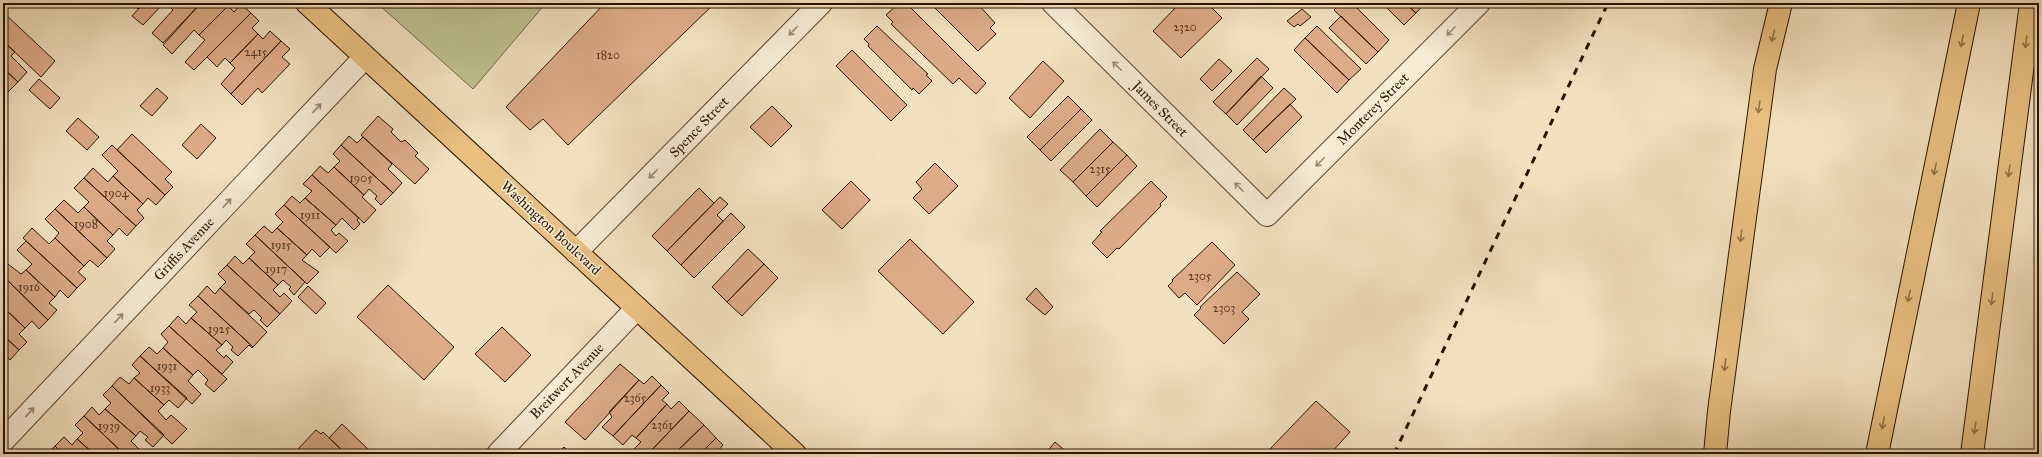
<svg xmlns="http://www.w3.org/2000/svg" width="2042" height="457" viewBox="0 0 2042 457" font-family="'IM FELL Great Primer',serif">
	<style>
		.green { fill: #bec28f; stroke: #736a48 }
		.building { fill: #ddac87; stroke: #281200 }
		.lines { fill: none; stroke-linecap: round; stroke-linejoin: round }
		.minor-casing { stroke: #5a4630; stroke-width: 24 }
		.major-casing { stroke: #281200; stroke-width: 24 }
		.highway-casing { stroke: #281200; stroke-width: 24 }
		.minor { stroke: #f7ecd5; stroke-width: 22 }
		.major { stroke: #e9c080; stroke-width: 22 }
		.highway { stroke: #e9c080; stroke-width: 22 }
		.rail { stroke: #281200; stroke-width: 3; stroke-dasharray: 7 7; stroke-linecap: butt }
		.oneway { stroke: #9a8a75 }
		.oneway2 { stroke: #927246 }
		.labels { text-anchor: middle; dominant-baseline: central; stroke-width: 3; stroke-linejoin: round; paint-order: stroke }
		.number-label { font-size: 12px; fill: #553822 }
		.street-label { font-size: 14px; fill: #281200; stroke: #f7ecd5 }
	</style>
	<rect width="100%" height="100%" fill="#f2e1bf"/>
	<filter id="stains"><feTurbulence type="fractalNoise" baseFrequency=".005" numOctaves="4"/><feColorMatrix values="0 0 0 0 .2 0 0 0 0 .09 0 0 0 0 .02 0 0 0 .5 -.17"/></filter>
	<radialGradient id="worn" r=".72"><stop offset=".6" stop-color="#630" stop-opacity="0"/><stop offset="1" stop-color="#630" stop-opacity=".3"/></radialGradient>
	<path class="green" d="M377,3H546L473,89Z"/>
	<path class="building" d="M132,3H144L138,9Z
		M144,3H164L143,25L132,16Z
		M172,3H201L163,43L152,33L173,10L169,6Z
		M201,3H225L228,6L199,35L194,30L172,54L163,45Z
		M605,3H715L568,145L543,119L530,130L506,107Z
		M899,3H905L908,5L986,83L976,94L959,78L953,84L891,24L893,22L886,15Z
		M930,3H977L995,23L990,28L996,34L978,51Z
		M1180,3H1207L1222,18L1181,58L1153,31Z
		M1341,3H1352L1389,40L1378,52L1334,10Z
		M1382,3H1405L1416,13L1404,25Z
		M1405,3H1425L1416,13Z
		M241,4L251,13L194,70L185,62L205,40L199,35L228,6L234,12Z
		M1302,9L1311,17L1300,26L1298,24L1294,27L1287,21Z
		M3,12L55,61L41,77L3,41Z
		M251,13L259,21L252,28L258,34L230,63L225,58L217,67L207,57Z
		M1341,16L1378,52L1366,64L1329,28Z
		M877,26L928,74L926,75L932,81L919,94L913,88L912,90L868,46L869,44L864,39Z
		M1317,26L1361,69L1349,80L1305,38Z
		M270,31L281,41L231,94L221,84L235,68L230,63L258,34L263,39Z
		M1305,38L1349,80L1337,93L1294,50Z
		M3,41L15,52L11,56L27,72L18,82L3,68Z
		M281,41L290,49L282,57L290,64L262,93L258,88L242,105L231,94Z
		M852,50L907,105L891,121L836,66Z
		M1257,58L1269,69L1226,114L1213,102Z
		M1219,59L1232,71L1212,91L1200,79Z
		M1043,61L1064,81L1030,118L1009,98Z
		M3,68L18,82L8,92L3,87Z
		M1261,76L1273,88L1237,125L1226,114Z
		M39,79L60,98L50,109L29,90Z
		M157,88L168,98L152,116L140,106Z
		M1284,88L1296,99L1253,140L1243,130Z
		M1068,96L1081,109L1040,150L1027,137Z
		M1290,104L1302,117L1266,153L1253,140Z
		M772,106L792,126L771,147L750,127Z
		M1081,109L1092,120L1051,161L1040,150Z
		M378,116L393,129L391,132L401,142L405,140L418,153L415,156L429,169L415,184L361,135Z
		M78,118L99,137L87,150L66,131Z
		M201,124L216,138L197,159L182,145Z
		M1100,129L1113,142L1073,182L1060,170Z
		M132,134L172,172L165,179L173,187L165,195L117,150Z
		M349,136L357,143L363,137L392,164L388,169L402,183L393,193L341,145Z
		M1113,142L1127,155L1086,196L1073,182Z
		M112,145L165,195L156,205L148,198L143,204L113,176L118,171L102,155Z
		M341,145L393,193L381,205L375,199L377,196L369,189L364,195L334,167L340,161L333,154Z
		M1127,155L1137,166L1097,207L1086,196Z
		M935,163L958,186L929,214L913,198L922,189L916,182Z
		M320,166L328,173L334,167L364,195L362,197L376,210L364,223L312,175Z
		M93,168L108,182L113,176L143,204L137,210L144,218L136,226L84,178Z
		M312,175L359,218L357,220L360,224L354,230L342,218L336,225L305,198L312,191L303,184Z
		M84,178L136,226L127,236L119,228L113,235L84,207L89,202L74,188Z
		M851,181L870,200L842,229L822,210Z
		M1151,181L1167,197L1160,204L1161,206L1119,249L1117,248L1107,258L1092,243L1102,232L1100,231Z
		M699,188L714,203L667,251L652,236Z
		M292,196L300,203L305,198L336,225L331,230L336,236L339,233L348,241L336,253L284,205Z
		M720,197L728,204L717,215L723,221L681,265L667,251Z
		M64,200L78,213L84,207L113,235L107,241L115,249L107,258L55,209Z
		M284,205L330,247L320,257L312,249L307,255L277,228L283,222L275,214Z
		M55,209L107,258L98,267L90,260L84,266L55,238L59,233L45,219Z
		M731,213L745,227L694,278L681,265Z
		M264,226L272,233L277,228L307,255L302,260L319,272L307,284L255,235Z
		M32,228L49,244L55,238L84,266L78,272L86,279L77,288L23,238Z
		M255,235L305,282L294,295L289,289L291,287L283,280L278,285L249,258L255,252L246,244Z
		M910,239L974,302L943,334L878,271Z
		M26,241L77,288L68,298L60,290L55,297L26,270L32,264L17,250Z
		M1212,242L1235,265L1197,305L1185,293L1179,298L1168,286L1173,281L1172,280Z
		M748,249L764,264L727,302L712,287Z
		M235,256L243,264L249,258L278,285L273,290L280,297L284,293L292,301L280,314L227,265Z
		M4,261L21,274L26,270L55,297L49,303L57,310L48,320L3,276Z
		M764,264L778,278L742,316L727,302Z
		M227,265L280,314L267,327L260,320L262,318L254,310L249,314L220,288L226,282L218,274Z
		M1237,272L1260,294L1242,312L1249,319L1224,344L1194,315L1201,308L1200,307Z
		M3,276L48,320L39,329L32,321L25,328L3,307Z
		M388,285L454,347L424,380L357,317Z
		M207,286L215,294L220,288L267,332L253,347L198,296Z
		M308,286L326,303L316,314L298,297Z
		M1036,288L1053,307L1045,315L1026,299Z
		M198,296L253,347L252,348L249,345L238,356L231,350L233,347L226,340L222,345L191,318L197,312L189,305Z
		M3,307L25,328L19,334L27,342L19,350L3,335Z
		M178,316L186,324L191,318L222,345L216,350L224,358L226,355L233,362L222,374L169,326Z
		M169,326L227,379L214,392L205,384L208,380L198,370L193,375L163,348L168,342L161,334Z
		M502,327L531,355L505,382L475,354Z
		M3,335L19,350L10,360L3,353Z
		M149,347L157,354L163,348L193,375L188,381L201,394L192,404L140,356Z
		M140,356L187,398L178,408L169,400L164,405L134,378L140,373L132,365Z
		M620,364L639,380L585,440L565,422Z
		M652,376L661,385L613,436L602,427L612,417L609,412L639,380L644,384Z
		M120,377L129,384L134,378L164,405L158,411L166,420L171,415L187,429L172,444L112,386Z
		M661,385L669,393L662,400L667,404L636,438L632,435L623,445L613,436Z
		M112,386L164,435L153,447L145,440L148,437L140,431L136,436L105,409L111,403L103,395Z
		M679,401L689,411L648,454L630,453L641,442L636,438L667,404L671,409Z
		M1316,401L1350,432L1330,454H1269L1267,452Z
		M92,407L99,415L105,409L136,436L131,441L144,454H124L84,416Z
		M689,411L704,425L674,454H648Z
		M84,416L124,454H94L77,439L83,433L75,425Z
		M342,424L373,454H346L329,438Z
		M704,425L716,438L700,454H674Z
		M316,430L321,434L323,432L346,454H303L298,449Z
		M64,437L72,445L77,439L94,454H63L55,446Z
		M716,438L723,445L717,452L719,454H700Z
		M1055,442L1069,454H1045Z
		M55,446L63,454H47Z
		M564,447L572,454H557Z"/>
	<g class="lines">
		<g class="minor-casing">
			<path id="minor" d="M1053,3L1267,215L1479,3
				M576,252L821,3
				M3,441L365,57
				M498,454L637,308"/>
		</g>
		<g class="major-casing">
			<path id="major" d="M307,3L795,454"/>
		</g>
		<g class="highway-casing">
			<path id="highway" d="M1715,454L1719,411L1765,69L1781,3
				M1877,454L1969,3
				M1972,454L2031,3"/>
		</g>
		<use href="#minor" class="minor"/>
		<use href="#major" class="major"/>
		<use href="#highway" class="highway"/>
		<path class="rail" d="M1394,454L1608,3"/>
	</g>
	<defs><path id="oneway-shaft" d="M-6 0H5M1.5-3L5.5 0L1.5 3" fill="none" stroke-width="1.6" stroke-linecap="round" stroke-linejoin="round"/></defs>
	<g class="oneway">
		<use href="#oneway-shaft" transform="translate(793 31) rotate(134)"/>
		<use href="#oneway-shaft" transform="translate(1451 31) rotate(135)"/>
		<use href="#oneway-shaft" transform="translate(1117 66) rotate(-135)"/>
		<use href="#oneway-shaft" transform="translate(317 108) rotate(-47)"/>
		<use href="#oneway-shaft" transform="translate(1320 162) rotate(135)"/>
		<use href="#oneway-shaft" transform="translate(653 174) rotate(134)"/>
		<use href="#oneway-shaft" transform="translate(1239 187) rotate(-135)"/>
		<use href="#oneway-shaft" transform="translate(227 203) rotate(-47)"/>
		<use href="#oneway-shaft" transform="translate(119 318) rotate(-47)"/>
		<use href="#oneway-shaft" transform="translate(30 412) rotate(-47)"/>
	</g>
	<g class="oneway2">
		<use href="#oneway-shaft" transform="translate(1773 36) rotate(104)"/>
		<use href="#oneway-shaft" transform="translate(1962 41) rotate(102)"/>
		<use href="#oneway-shaft" transform="translate(2026 42) rotate(98)"/>
		<use href="#oneway-shaft" transform="translate(1759 107) rotate(98)"/>
		<use href="#oneway-shaft" transform="translate(1935 169) rotate(102)"/>
		<use href="#oneway-shaft" transform="translate(2009 171) rotate(98)"/>
		<use href="#oneway-shaft" transform="translate(1741 236) rotate(97)"/>
		<use href="#oneway-shaft" transform="translate(1909 296) rotate(102)"/>
		<use href="#oneway-shaft" transform="translate(1992 299) rotate(98)"/>
		<use href="#oneway-shaft" transform="translate(1725 365) rotate(97)"/>
		<use href="#oneway-shaft" transform="translate(1883 423) rotate(102)"/>
		<use href="#oneway-shaft" transform="translate(1975 428) rotate(98)"/>
	</g>
	<g class="labels">
		<g class="number-label">
			<text x="1185" y="27">2320</text>
			<text x="256" y="52">2415</text>
			<text x="608" y="55">1820</text>
			<text x="1100" y="169">2315</text>
			<text x="361" y="178">1905</text>
			<text x="116" y="193">1904</text>
			<text x="310" y="215">1911</text>
			<text x="86" y="224">1908</text>
			<text x="281" y="245">1915</text>
			<text x="276" y="269">1917</text>
			<text x="1200" y="276">2305</text>
			<text x="29" y="287">1916</text>
			<text x="1224" y="308">2303</text>
			<text x="219" y="329">1925</text>
			<text x="167" y="366">1931</text>
			<text x="160" y="388">1933</text>
			<text x="635" y="398">2365</text>
			<text x="662" y="425">2361</text>
			<text x="109" y="426">1939</text>
		</g>
		<g class="street-label">
			<text transform="translate(1160 109) rotate(45)">James Street</text>
			<text transform="translate(1373 109) rotate(-45)">Monterey Street</text>
			<text transform="translate(699 127) rotate(-46)">Spence Street</text>
			<text transform="translate(551 228) rotate(43)">Washington Boulevard</text>
			<text transform="translate(184 249) rotate(-47)">Griffis Avenue</text>
			<text transform="translate(567 381) rotate(-46)">Breitwert Avenue</text>
		</g>
	</g>
	<rect width="2042" height="457" fill="none" stroke="#f2e1bf" stroke-width="16"/>
	<rect x="4" y="4" width="2034" height="449" fill="none" stroke="#281200" stroke-width="2"/>
	<rect x="8" y="8" width="2026" height="441" fill="none" stroke="#281200"/>
	<rect width="100%" height="100%" filter="url(#stains)"/>
	<rect width="100%" height="100%" fill="url(#worn)"/>
</svg>
